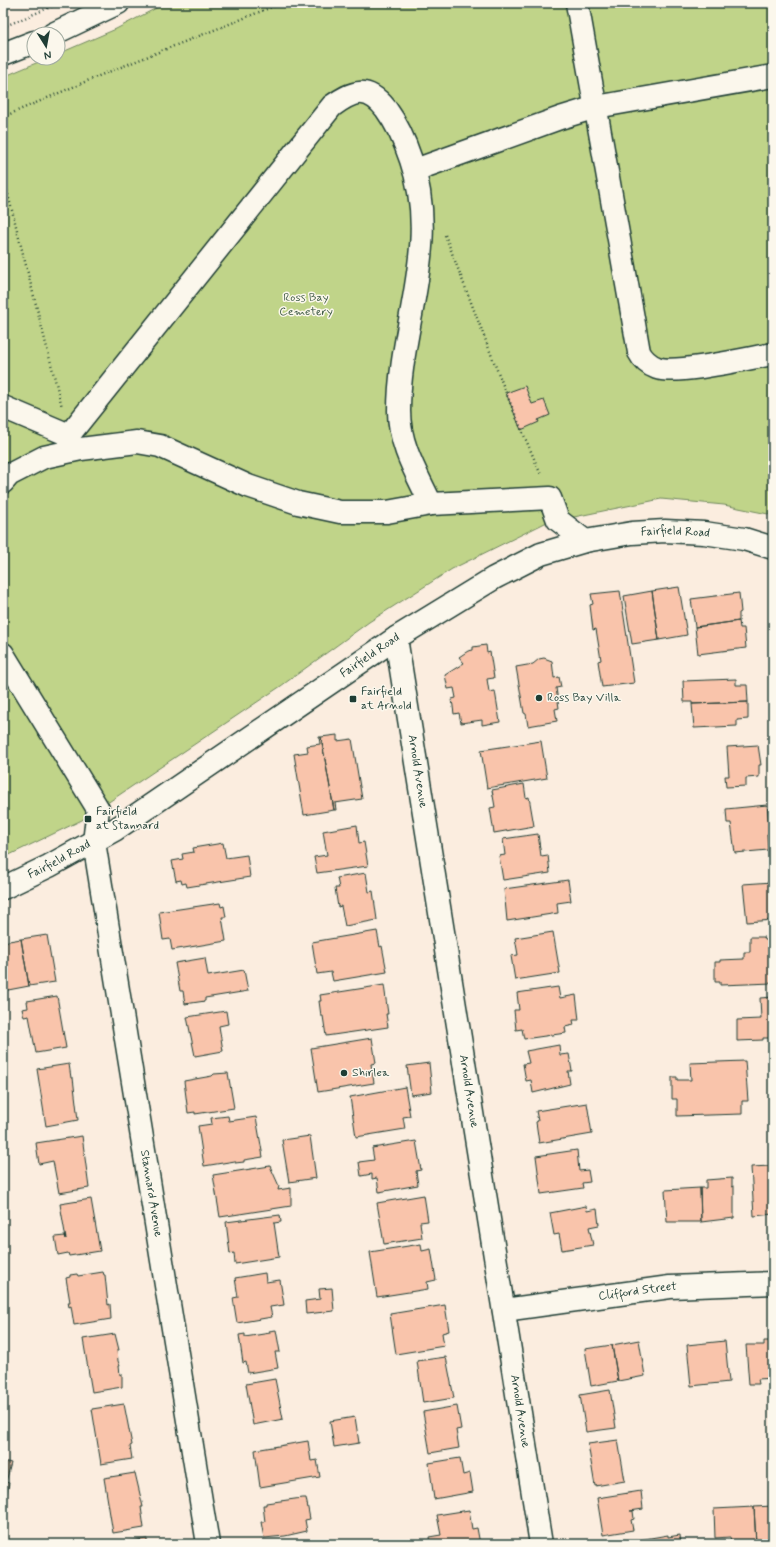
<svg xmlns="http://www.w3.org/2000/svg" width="776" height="1547" viewBox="0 0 776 1547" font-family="Mynerve,sans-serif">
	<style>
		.green { fill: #c0d489; stroke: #70885e }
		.building { fill: #f9c4ab; stroke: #1f3d34 }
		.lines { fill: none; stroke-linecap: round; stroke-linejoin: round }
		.minor-casing { stroke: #1f3d34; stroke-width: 25 }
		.major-casing { stroke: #1f3d34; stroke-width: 25 }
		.path { stroke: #1f3d34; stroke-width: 2.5; stroke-dasharray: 1 3; stroke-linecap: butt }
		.minor { stroke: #fbf7ec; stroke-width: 22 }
		.major { stroke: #fbf7ec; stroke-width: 22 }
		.poi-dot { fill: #1f3d34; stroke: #fbf7ec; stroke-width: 1.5 }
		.labels { text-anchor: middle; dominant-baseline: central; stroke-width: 3; stroke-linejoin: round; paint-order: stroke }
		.park-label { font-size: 12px; fill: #3f5b45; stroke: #fbf7ec }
		.street-label { font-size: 12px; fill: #1f3d34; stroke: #fbf7ec }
		.poi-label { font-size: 12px; fill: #1f3d34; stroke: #fbf7ec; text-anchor: start }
	</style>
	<rect width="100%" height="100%" fill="#fbeddf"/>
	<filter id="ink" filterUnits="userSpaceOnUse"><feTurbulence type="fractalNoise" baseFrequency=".025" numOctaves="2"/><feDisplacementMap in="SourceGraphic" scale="8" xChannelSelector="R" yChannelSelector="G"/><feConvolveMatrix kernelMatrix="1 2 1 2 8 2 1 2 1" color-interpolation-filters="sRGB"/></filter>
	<g filter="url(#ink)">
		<path class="green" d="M166,3H773V515L724,505L661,499L545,523L452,569L369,622L281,686L82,820L3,858V77L48,58H58V54L116,29Z"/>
		<path class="building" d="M525,386L532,404L544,400L550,415L538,420L539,422L521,430L506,393Z
			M679,587L687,635L659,640L652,591Z
			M620,591L634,683L602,687L598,661L601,660L596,629L593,630L590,605L593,604L591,594Z
			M652,591L659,640L632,644L624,596Z
			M739,593L741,612L739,613V621L695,627L691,599Z
			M739,621L740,628H744L746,648L698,654L695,627Z
			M486,645L487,653L490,652L494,678L487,679L489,692L495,691L500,722L482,725V720L461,723L459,713L454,714L452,699L456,698L454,688L448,689L445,675L464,663L459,657L468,651L473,650V647Z
			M544,658L552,661L554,678L559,677L561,687L556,688L559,708L555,709L557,721L528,726L526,714L524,713L516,667L533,664L539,659Z
			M736,679V685H747L748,702L692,704V702H684L683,681Z
			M748,702V719L737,720V726L694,728L692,704Z
			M337,735V741L352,739L362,799L335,803L336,810H334L321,737Z
			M319,737H321L334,810L304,815L294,754L308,752L307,746L320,744Z
			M541,741L547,778L487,788L481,750Z
			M758,745L761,765H759V777L746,778V786L726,787L725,776H729L727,747Z
			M524,784L526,798L529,797L534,826L494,833L490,808L495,807L492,790Z
			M767,805L770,834H767L768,850L735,853L731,823H727L726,809Z
			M357,825L359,843L364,842L368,866L317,873L314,857L327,855L323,831Z
			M538,834L541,856L548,855L550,873L503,880L499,856L505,855L503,839Z
			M223,843L226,858L247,855L250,877L187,887L186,883L182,884L181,880L176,881L172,861L183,859L182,854L194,852L193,848Z
			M366,873L369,892L373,891L377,920L345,926L341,906L338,907L335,888H339L337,878Z
			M568,880L571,901L557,903L558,913L507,921L504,889Z
			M773,882V920L747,922L743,884Z
			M220,903L221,907L224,906L226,917H222L226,941L172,950L170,939L163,940L159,912Z
			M377,931L380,947L382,946L387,972L333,981L331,972L317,974L312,942Z
			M553,932L560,973L515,980L511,956L518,955L515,938Z
			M47,935L55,982L29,986L21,939Z
			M750,937H764L765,940H773V983L720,985V982H715V962H720V960L744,959V952H750Z
			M21,939L29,986L3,991V942Z
			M205,958L208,976L244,970L248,991L205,998V1001L185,1004L183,991H180L175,963Z
			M384,985L388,1014H386L388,1027L326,1036L323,1016H321L319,1001H321L320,995Z
			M558,987L560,998L576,995L579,1020H573L574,1025L565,1027L566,1033L524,1039L522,1029L516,1030L514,1010H519L517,993Z
			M57,996L66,1048L36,1053L29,1016L24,1017L22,1009L28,1008L27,1001Z
			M773,997V1038H763V1040L737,1041V1020L761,1019L760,998Z
			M226,1011L228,1024L219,1026L223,1051L195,1056L187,1017Z
			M372,1038L376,1063L371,1064L374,1083L318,1092L311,1048Z
			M559,1045L560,1055L569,1054L572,1071H568L570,1084L533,1093L531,1080L526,1081L523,1064L529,1063L526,1051Z
			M745,1061L748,1101H742V1114L677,1116V1099H672V1077H677V1080H691L690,1063Z
			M429,1063L432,1092L411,1095L407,1066Z
			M69,1064L71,1078H73L78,1120L46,1126L37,1069Z
			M228,1073L234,1108L195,1114V1112L188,1113L184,1081L212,1076L214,1074Z
			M405,1087L410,1116L403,1117L405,1129L356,1137L350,1097Z
			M587,1103L592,1134L539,1143L536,1122L538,1121L536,1111Z
			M228,1116L229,1121L256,1117L263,1157L244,1160V1162L235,1163V1161L204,1166L198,1126L212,1124L211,1118Z
			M82,1136L89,1188L59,1193L53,1161L39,1164L36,1143Z
			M310,1136L316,1178L289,1182L282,1140Z
			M416,1141L421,1170L416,1171L418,1185L379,1192L377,1178L372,1179V1174L361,1176L359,1162L374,1160L372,1148Z
			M577,1150L579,1171L588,1170L590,1182L582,1183L583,1188L541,1194L536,1156Z
			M270,1166L279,1186L278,1190L291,1188V1206L220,1217L213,1175Z
			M771,1166L773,1214L754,1216L751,1167Z
			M732,1178V1187L734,1186V1218L701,1222L700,1188H706V1180Z
			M700,1188L701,1222H667L665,1190Z
			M424,1195L428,1221L420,1222L422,1238L384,1244L377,1203Z
			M91,1199L100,1251L69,1256L68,1253L58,1255L55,1237L65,1236L66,1239L60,1204Z
			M586,1206L587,1211L597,1209L599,1225L589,1227L593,1245L562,1250L559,1234L554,1235L550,1213Z
			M280,1215L281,1222L274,1223L279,1257L235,1264L234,1253L230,1254L226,1222Z
			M421,1244L422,1251L431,1249L436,1280L427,1282L428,1289L377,1297L370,1252Z
			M103,1272L104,1275H105L108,1305L110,1304L111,1319L74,1325L71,1306L69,1307L68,1302H70L66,1278L70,1277V1275L77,1274L78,1276Z
			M265,1273L266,1282L280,1280L284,1305L270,1307L272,1317L237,1323L233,1298L238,1297L235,1278Z
			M332,1288L334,1311L306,1314L305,1301L320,1299L319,1289Z
			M445,1305L449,1331L442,1333L444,1346L396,1354L390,1314Z
			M276,1330L280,1352H275L278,1368L248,1373L246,1362L243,1363L239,1335L245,1334V1337L270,1333L269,1331Z
			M115,1334L119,1350H117L118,1361L120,1366H119L120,1375L122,1374V1387L92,1392L83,1339Z
			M639,1340L645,1376L618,1381L612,1345Z
			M725,1341L729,1382L691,1386L687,1345Z
			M764,1341H773V1378L758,1379L759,1384H749L746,1345H764Z
			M612,1345L618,1381L591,1386L585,1349Z
			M446,1357L454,1398L423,1403L417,1361Z
			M275,1379L283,1419L253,1425L246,1384Z
			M610,1390L616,1428L586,1432L580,1395Z
			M124,1404L132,1445L130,1446L132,1459L101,1464L92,1409Z
			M457,1406L461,1429L456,1430L459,1448L430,1453L423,1412Z
			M355,1417L359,1443L334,1447L330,1421Z
			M618,1440L625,1481L595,1486L588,1444Z
			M308,1441L311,1461L317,1460L320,1477L260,1487L255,1450Z
			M460,1458L463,1475L470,1473L473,1492L434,1499L429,1463Z
			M3,1461L11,1463L6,1482L9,1483L4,1505Z
			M135,1473L143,1507H141L144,1528L113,1533L104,1478Z
			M641,1491L643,1509L630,1511H633L634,1519L631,1520L633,1530L603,1535L597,1498Z
			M302,1498H306L310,1519L305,1520L307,1531L285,1536L264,1538L261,1522H265L263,1505H266V1503Z
			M773,1506V1544H756L754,1507Z
			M754,1507L756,1544H731L730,1537L715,1538L714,1509Z
			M469,1510L472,1529L477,1528L480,1544H430L429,1537L441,1535L437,1515Z
			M668,1535V1537L680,1535L681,1544H640L639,1540Z
			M147,1539V1544H116V1543Z
			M639,1540L640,1544H613Z"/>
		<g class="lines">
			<g class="minor-casing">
				<g id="minor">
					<path d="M577,3L639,352C643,360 649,365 657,368C677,375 749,358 773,354"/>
					<path d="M415,170L560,118L596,107L773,76"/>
					<path d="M3,407L69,435"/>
					<path d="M69,435L332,106C353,91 367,85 386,109C397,124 405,142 411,160C441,246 399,325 399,411C399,445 417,474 431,504"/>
					<path d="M3,482L9,475L44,457L81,449L137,442L160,446L248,486L298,503L340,512H387L431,504L550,498L558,520L585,541"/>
					<path id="s1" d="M396,638L541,1544"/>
					<path id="s2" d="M3,654L98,809L94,842L208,1544"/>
					<path id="s3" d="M3,888L49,866L116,829L396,638L494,578L541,554L585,541L632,533L665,531L704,533L744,539L773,548"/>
					<path id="s4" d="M504,1310L670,1287L773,1283"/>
				</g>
			</g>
			<g class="major-casing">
				<path id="major" d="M53,34L118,3
					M3,54L34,42"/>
			</g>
			<path class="path" d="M3,27L60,3
				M3,117L101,75L282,3
				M3,175L62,407
				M445,235L506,393L541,475"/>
			<use href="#minor" class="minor"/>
			<use href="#major" class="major"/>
		</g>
	</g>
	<g class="poi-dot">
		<circle cx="539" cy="698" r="4"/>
		<rect x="349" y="695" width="8" height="8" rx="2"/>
		<rect x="84" y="815" width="8" height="8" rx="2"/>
		<circle cx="344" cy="1073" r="4"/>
	</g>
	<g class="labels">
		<g class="park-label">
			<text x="306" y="298">Ross Bay<tspan x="306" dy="14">Cemetery</tspan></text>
		</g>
		<g class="street-label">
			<text stroke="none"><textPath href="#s3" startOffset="771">Fairfield Road</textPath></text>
			<text stroke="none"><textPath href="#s3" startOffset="435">Fairfield Road</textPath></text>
			<text stroke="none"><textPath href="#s1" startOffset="135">Arnold Avenue</textPath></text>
			<text stroke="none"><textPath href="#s3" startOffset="63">Fairfield Road</textPath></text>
			<text stroke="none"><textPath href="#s1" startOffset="459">Arnold Avenue</textPath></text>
			<text stroke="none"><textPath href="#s2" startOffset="571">Stannard Avenue</textPath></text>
			<text stroke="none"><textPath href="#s4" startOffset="135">Clifford Street</textPath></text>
			<text stroke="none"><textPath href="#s1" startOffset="783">Arnold Avenue</textPath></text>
		</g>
		<g class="poi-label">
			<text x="361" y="692">Fairfield<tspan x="361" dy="14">at Arnold</tspan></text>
			<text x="547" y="698">Ross Bay Villa</text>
			<text x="96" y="812">Fairfield<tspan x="96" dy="14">at Stannard</tspan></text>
			<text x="352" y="1073">Shirlea</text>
		</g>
	</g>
	<rect width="776" height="1547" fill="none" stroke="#fbf7ec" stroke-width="16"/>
	<rect x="8" y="8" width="760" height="1531" fill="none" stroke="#1f3d34" stroke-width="1.5" filter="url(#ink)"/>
	<g transform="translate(46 46) rotate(169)"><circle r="19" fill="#fbf7ec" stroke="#a3ada2"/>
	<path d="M0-3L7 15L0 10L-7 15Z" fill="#1f3d34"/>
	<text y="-6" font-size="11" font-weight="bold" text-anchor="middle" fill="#1f3d34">N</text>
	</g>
</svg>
